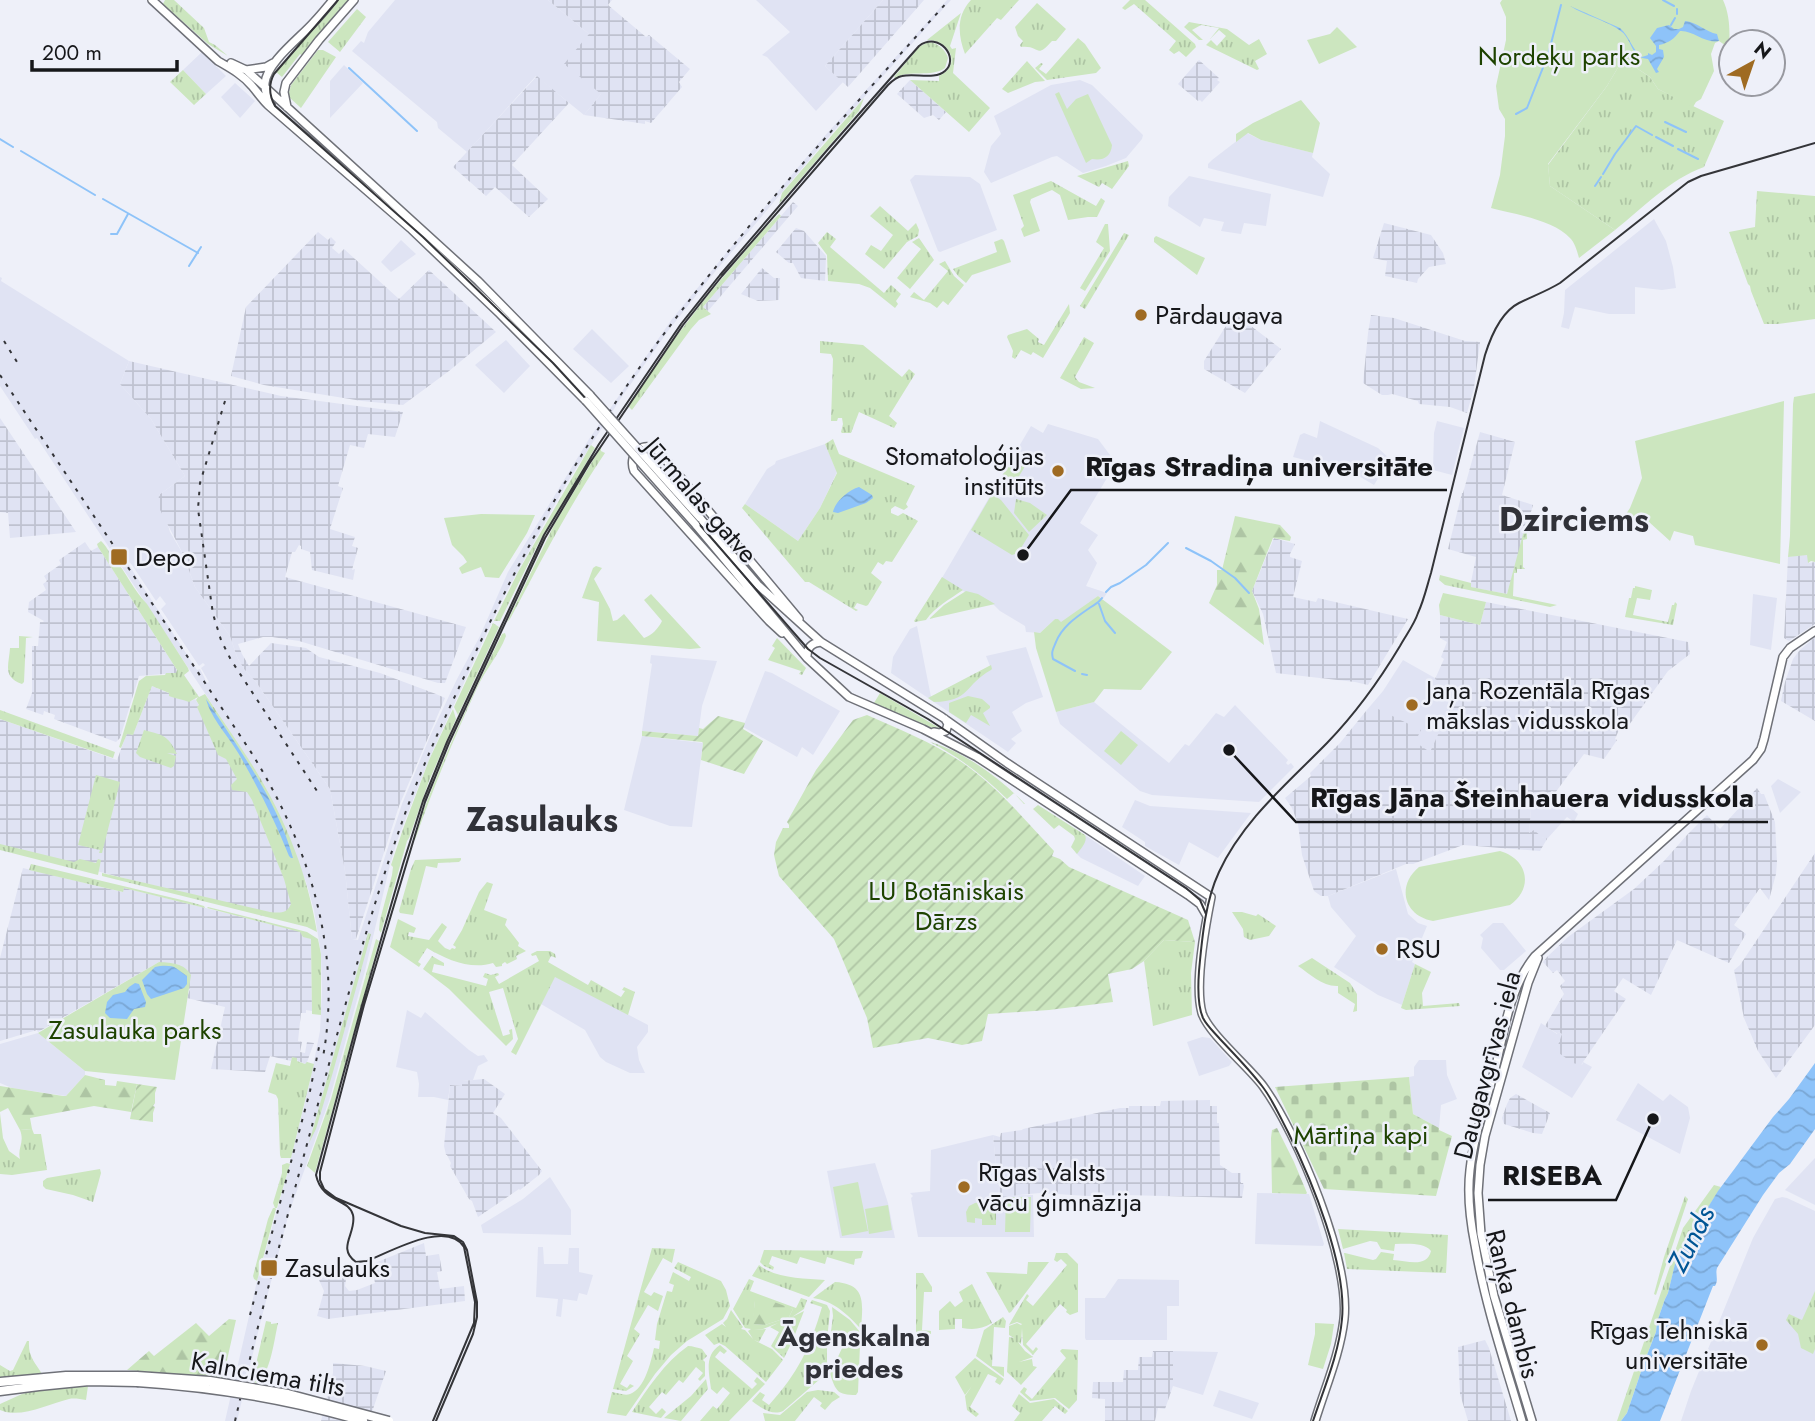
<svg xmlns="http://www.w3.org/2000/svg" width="1815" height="1421" viewBox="0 0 1815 1421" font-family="Jost,sans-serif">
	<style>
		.built { fill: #e0e3f3; fill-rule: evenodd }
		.industrial { fill: url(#industrial-grid) }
		.grass { fill: url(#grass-tufts); fill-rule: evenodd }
		.forest { fill: url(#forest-firs) }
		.cemetery { fill: url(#cemetery-stones) }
		.park { fill: #cce6bf }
		.garden { fill: url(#garden-furrows) }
		.water { fill: url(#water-waves) }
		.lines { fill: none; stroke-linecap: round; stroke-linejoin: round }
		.stream { stroke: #8ec3f9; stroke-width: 2 }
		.secondary-casing { stroke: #6f7178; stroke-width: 10 }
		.primary-casing { stroke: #6f7178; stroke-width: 11 }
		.secondary { stroke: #fff; stroke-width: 7 }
		.primary { stroke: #fff; stroke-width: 8 }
		.tram { stroke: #343539; stroke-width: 2 }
		.rail { stroke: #343539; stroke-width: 2; stroke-dasharray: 3.5 7; stroke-linecap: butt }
		.secondary-bridge-casing { stroke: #6f7178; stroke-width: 10; stroke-linecap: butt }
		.primary-bridge-casing { stroke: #6f7178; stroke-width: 11; stroke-linecap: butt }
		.secondary-bridge { stroke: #fff; stroke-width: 7 }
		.primary-bridge { stroke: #fff; stroke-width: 8 }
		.poi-dot { fill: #9f6b22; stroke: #eef0f9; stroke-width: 2.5 }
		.labels { text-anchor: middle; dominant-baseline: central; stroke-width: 5; stroke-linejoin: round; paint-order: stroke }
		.park-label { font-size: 26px; fill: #1e4300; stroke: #eef0f9 }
		.poi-label { font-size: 26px; fill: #16171a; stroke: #eef0f9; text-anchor: start }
		.street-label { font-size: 26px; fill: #16171a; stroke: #eef0f9 }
		.water-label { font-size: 28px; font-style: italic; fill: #005595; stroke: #eef0f9 }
		.neighbourhood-label { font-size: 28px; font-weight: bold; fill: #303138; stroke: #eef0f9 }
		.district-label { font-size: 33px; font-weight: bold; fill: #303138; stroke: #eef0f9 }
		.leader { fill: none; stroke: #16171a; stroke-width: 2.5 }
		.callout-dot { fill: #16171a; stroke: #eef0f9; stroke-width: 2.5 }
		.callout-label { font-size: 28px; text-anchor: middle; font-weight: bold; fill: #16171a; stroke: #eef0f9; stroke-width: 5; stroke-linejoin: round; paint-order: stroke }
	</style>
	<defs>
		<pattern id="industrial-grid" width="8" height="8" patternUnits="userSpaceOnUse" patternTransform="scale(1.75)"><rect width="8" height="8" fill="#e0e3f3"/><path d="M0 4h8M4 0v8" fill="none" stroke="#bfc2d0"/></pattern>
		<pattern id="grass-tufts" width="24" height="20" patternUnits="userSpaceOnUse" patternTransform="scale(1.75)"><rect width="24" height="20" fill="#cce6bf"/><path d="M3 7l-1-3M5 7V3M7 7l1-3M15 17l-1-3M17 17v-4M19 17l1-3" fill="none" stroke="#aec5a4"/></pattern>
		<pattern id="forest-firs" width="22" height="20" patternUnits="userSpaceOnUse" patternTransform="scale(1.75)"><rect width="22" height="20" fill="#cce6bf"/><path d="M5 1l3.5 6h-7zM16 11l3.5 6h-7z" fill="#aec5a4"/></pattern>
		<pattern id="cemetery-stones" width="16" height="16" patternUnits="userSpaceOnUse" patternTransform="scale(1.75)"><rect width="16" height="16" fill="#cce6bf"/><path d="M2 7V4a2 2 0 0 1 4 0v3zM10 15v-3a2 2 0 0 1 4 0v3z" fill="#aec5a4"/></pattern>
		<pattern id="garden-furrows" width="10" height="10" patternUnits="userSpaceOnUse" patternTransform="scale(1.75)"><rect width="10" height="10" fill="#cce6bf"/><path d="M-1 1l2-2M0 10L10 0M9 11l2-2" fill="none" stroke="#aec5a4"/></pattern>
		<pattern id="water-waves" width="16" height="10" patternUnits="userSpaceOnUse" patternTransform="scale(1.75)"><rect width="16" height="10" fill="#8ec3f9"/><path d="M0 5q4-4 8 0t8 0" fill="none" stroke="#7aa7d5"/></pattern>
	</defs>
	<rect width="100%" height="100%" fill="#eef0f9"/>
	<path class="built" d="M395,0H548L589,34L601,94L584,115L536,76L467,152L438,128L437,122L352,51L361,41L364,43L368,32Z
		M883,0L825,66L843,82L816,111L767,57L762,55L790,32L756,0Z
		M947,0H951L827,139L714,273L668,331L621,398L565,486L501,602L430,757L397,841L390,865L365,971L329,1101L289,1213L260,1324L237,1421H225L257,1281L286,1178L309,1086L320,1031L322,991L321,954L314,910L306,882L267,790L256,771L37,438L35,439L0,386V277L2,278L1,281L129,361L120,384L151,419L185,476L159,495L170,532L183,554L195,587L230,636L237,657L244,669L256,682L330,789L345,871L352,939L358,940L402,804L431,734L457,679L480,636L508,572L589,439L672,319L727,252L821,140ZM121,553L132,565L156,601L160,596L166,604L161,609L199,666L203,663L205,665L201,668L209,682L207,683L200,669L197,670Z
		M202,52L226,76L206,94L183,70Z
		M344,65L363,83L330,118V81Z
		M1080,80L1092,85L1143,135L1142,139L1126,158L1106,166L1083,173L1057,156L1052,157L991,183L984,172L991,146L1001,134L994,116L1051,85Z
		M235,83L255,101L240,118L221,97Z
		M1247,133L1261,140L1313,153L1312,157L1330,174L1323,197L1208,168V164L1212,160Z
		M915,175L970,177L980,184L997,230L940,252L938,251L910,180Z
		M1189,176L1271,194L1266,226L1244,223L1241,234L1221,231L1224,222L1204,218L1200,227L1168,206L1169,197Z
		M1654,219L1666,241L1673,267L1676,288L1662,290L1635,287V314H1609L1575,307L1569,329L1561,327L1564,313L1565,290Z
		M401,240L416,254L391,272L381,262Z
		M592,329L629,366L611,383L573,349Z
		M506,340L530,366L504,393L475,365Z
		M1320,421L1378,448L1390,459L1374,485L1352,472L1293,457L1300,435L1304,433L1317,438Z
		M1437,421L1464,428L1452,475L1433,470L1434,433Z
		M1048,424L1098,439L1116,463L1080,523L1098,535L1088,550L1097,563L1086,586L1107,593L1103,599L1098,596L1061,623L1055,619L1040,633L1026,632L1025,626L1000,611L993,604L965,592L942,578L1031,426L1043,433Z
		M825,444L837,472L820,508L798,541L745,504L767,469L775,464L776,461Z
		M1753,594L1777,598L1771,650L1750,645Z
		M917,626L931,697L990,666L986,656L1026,647L1043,697L1026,703L1012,712L1022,731L1011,739L1016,743L1008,752L891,673L893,657L910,629Z
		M651,655L717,661L702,706L698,736L642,731L652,664L650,663Z
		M1403,660L1458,691L1427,759L1366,711L1383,691Z
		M765,671L772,673L840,711L813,755L802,747L797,757L743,727Z
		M1094,702L1169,763L1185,744L1189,746L1216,713L1224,717L1235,705L1288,760L1286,763L1288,765L1291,763L1294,767L1259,802L1152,795L1140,791L1060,724L1056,712Z
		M642,736L703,743L692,827L670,826L624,810Z
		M1778,779L1801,792L1780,813L1771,786Z
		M1552,791L1578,814L1574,822L1567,817L1547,839L1545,837L1543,838L1529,833L1532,797L1544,796Z
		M1135,800L1150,806L1251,813L1218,858L1189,842L1179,865L1145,846V842L1122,827Z
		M1085,835L1145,876L1138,886L1081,858L1075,852Z
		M1396,869L1408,914L1418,923L1427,926L1412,962L1415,964L1402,1005L1378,995L1334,967L1356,936L1331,907L1328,896Z
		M1493,923H1503L1526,951L1504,970H1500L1481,948L1483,938L1480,935Z
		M555,976L648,1025V1032L637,1047L639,1060L645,1073H630L606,1062L600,1057L585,1030L541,1004Z
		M407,1010L421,1018L425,1012L469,1050L478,1056L484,1055L488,1061L478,1066L473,1080L463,1081V1086L450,1085L448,1100L434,1097H418L419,1084L417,1072L396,1067Z
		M1541,1023L1557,1034L1559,1032L1563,1034L1582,1065L1583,1062L1592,1067L1572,1098L1522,1067Z
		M38,1033L85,1071V1075L66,1096L12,1088L0,1083V1044Z
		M1202,1037L1210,1038L1232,1062L1229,1066L1199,1076L1187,1042Z
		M1419,1060H1446L1447,1075L1457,1099L1441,1105L1439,1128L1413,1114L1409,1077L1414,1076V1067Z
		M1638,1083L1663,1101L1670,1094L1688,1107L1690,1118L1680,1154L1616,1120Z
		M993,1135L999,1196L1033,1195L1034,1237H918L911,1198L913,1196L910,1193L930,1191L931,1150Z
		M1815,1158V1205L1785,1190Z
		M875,1163L888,1203L895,1238H840L827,1171Z
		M550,1177L571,1210V1235L483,1233L481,1225L523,1199Z
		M1257,1193L1309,1194L1324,1244L1323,1246L1255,1244Z
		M1782,1197L1787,1198L1815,1211V1421H1681L1691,1391L1753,1238L1775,1199Z
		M538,1247H543L544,1264H568L569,1248H579V1272L593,1275L587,1295L579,1293L577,1301L563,1299L561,1317L556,1316L558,1299L536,1297Z
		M1118,1279L1179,1280V1306H1167V1340H1086L1085,1338V1298H1105Z
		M1173,1351L1218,1352L1203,1395L1173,1386Z
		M1219,1390L1259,1403L1252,1419L1213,1406Z"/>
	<path class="industrial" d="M548,0H612L608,5L646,37L649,35L690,69L679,82L682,87L651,123L645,121V124L632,122L584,115L601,94L564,64L589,34Z
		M883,0H924L848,87L825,66Z
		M1199,60L1219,78L1217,80L1220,82L1202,102L1200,100L1198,101L1178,84Z
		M537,76L569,103L512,165L548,199L529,217L495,187L486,196L453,167Z
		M910,80L946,112L939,120L933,115L924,118L897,94Z
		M793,202L798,206L708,311L703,307Z
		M1384,223L1431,235L1443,253L1446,264L1429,267L1418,279L1417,283L1385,276L1387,261L1373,258Z
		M796,228L804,231L826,256L825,281L801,278L793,263H789L776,252Z
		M318,232L328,240L331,237L336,242L332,248L339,254L344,249L399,299L429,270L496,332L449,371L403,405L362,401L264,385L231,376L246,307Z
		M762,268L774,278H780L779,300L758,301L741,294Z
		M1234,313L1281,349L1245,393L1204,369V361Z
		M1371,315L1394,318L1465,341L1480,342L1474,388L1467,413L1450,407L1419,404L1418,401L1392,394L1388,395H1382L1363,383L1368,333Z
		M129,361L281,396L403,412L395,437L368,434L364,448L350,445L338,486L343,488L330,529L355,537L352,546L358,548L352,570L355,569L353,580L312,570L310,552L301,549V546L299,545L295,552H292L285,577L466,627L445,683H438L299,641L272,637H263L238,644L242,654L249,666L271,643L306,648L319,657L380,673L436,694L445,698L399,806L356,939H352L345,871L330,789L256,682L244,669L237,657L230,636L195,587L183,554L158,506L159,495L185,476L151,419L120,384Z
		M0,418L76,532L10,538L8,513L0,512Z
		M1480,432L1515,442L1502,495L1533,505L1507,594L1470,587L1476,557L1448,549L1462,493H1463Z
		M1274,538L1295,544L1290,554V557L1302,561L1293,597L1316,602L1318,598L1408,619L1368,685L1355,682L1276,673L1263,614L1252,591Z
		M85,542L91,551L98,547L177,670L176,673L139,676L120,738L116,742L54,719L55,715L44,711L43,715L26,709L32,693V646H38L40,622H43L44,621L28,612L29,602L46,590L43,584L47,581L44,576L61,564L59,560Z
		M1808,554L1809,563L1815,562V624L1789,641L1784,638L1788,557Z
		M1486,602L1688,642L1690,654L1668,671L1629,725L1622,723L1615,739L1617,740L1604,759L1584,754L1555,793L1552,791L1544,796L1532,797L1529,833L1534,830L1543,838L1545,836L1547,839L1540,851L1463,845L1413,864H1406L1328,896H1321L1314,891L1302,855L1298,824L1292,808L1285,798L1311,776L1310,773L1340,743L1366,711L1373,714L1376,708L1421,730L1417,738L1413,737L1412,740L1430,752L1458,691L1435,679L1444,659L1441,657L1447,642L1440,638V615L1480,625Z
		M1815,637V721L1781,701L1785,682L1793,659L1799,651Z
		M152,686L180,698L191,701L195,699L224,743L251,789L301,920L135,881L0,846V719L117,760L127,733L133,735Z
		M1757,788L1761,794H1764L1775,822L1777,862L1776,874L1769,900L1760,888L1734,925L1746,934L1729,963L1677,940L1651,995L1623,978L1614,991L1626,999L1581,1065L1573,1063L1556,1051L1562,1034L1559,1032L1558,1034L1545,1026L1564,994L1560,986L1565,981L1557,970L1553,973L1543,962L1547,957L1568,937L1634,889L1664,861L1687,835L1707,815L1720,829Z
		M1815,853V1025L1776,1078L1758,1051L1744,1018L1734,970L1740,965Z
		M23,868L122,892L124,888L149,894L302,932L311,939L312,1011L306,1010V1013H301L298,1041L302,1042L300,1052L305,1053L307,1042L314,1043L307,1062L305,1064L292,1058L291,1061L270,1056L265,1072L211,1069L225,1007L187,998L190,989L159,962L38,1032L37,1030L0,1041V958Z
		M484,1079L505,1094L493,1113L501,1118L542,1171L539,1175L520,1190L519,1189L478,1217L472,1201L469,1199L450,1166L451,1163L447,1155H446L444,1146L450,1085L462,1086V1081Z
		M1516,1094L1550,1113L1542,1134L1533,1133L1504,1124L1502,1118L1507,1104L1510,1098Z
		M1210,1100V1106H1217V1123H1219L1220,1165L1232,1173H1241V1183H1243L1244,1186L1242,1198L1124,1195L1088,1196L1040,1193L999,1197L993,1135L1000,1137L1001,1133L1022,1130L1023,1129L1120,1108H1129V1106H1160L1161,1101Z
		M424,1243L426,1256L439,1254L442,1271L437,1272L440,1289L464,1286L465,1301L328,1319L317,1316L324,1291L319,1280L322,1279L325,1271L342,1273L347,1272L345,1286L349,1291L357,1290L375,1283L374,1278L378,1276L370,1265Z
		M1485,1340L1489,1348L1511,1421H1468L1460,1394L1458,1347Z
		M1153,1351H1173V1386L1165,1409L1158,1408L1155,1421H1105V1399L1092,1398L1093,1382H1123L1124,1370H1138L1139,1357H1152Z
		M333,1363L365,1366L386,1371L372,1412L371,1421H321L333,1373Z"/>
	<path class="grass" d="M165,0H174L204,28L209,42L215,45L228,56L208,44L163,4Z
		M336,0H350L318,36L303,56L300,54L282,77L276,72L298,48L296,45Z
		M971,0H1019L1001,20L997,18L965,54C958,35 956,16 971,0Z
		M1130,0H1145L1195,44L1196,47L1186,57L1179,51L1174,54L1169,50L1176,41L1134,4L1125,10L1122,8Z
		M1037,3L1066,29L1056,41H1052C1035,60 1041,45 1021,47L1020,45L1023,41L1018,36L1015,27Z
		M357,9L366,17L340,52L328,42Z
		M961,13L950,46L952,49L956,48L953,73L990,108L969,132L910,80L939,81V76C963,65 949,39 927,40Z
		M1189,22L1227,29L1249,45L1259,39L1267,54L1255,61L1259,69L1257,70L1206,45L1211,40L1217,46L1226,36L1219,30L1210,39L1219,28L1201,25L1192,30L1203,40H1199L1184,27Z
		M1078,38L1085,44L1101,68L1096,73L1047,80L1035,68L1041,63L1043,64L1039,69L1046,74Z
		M928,42C937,42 946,50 948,58L945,68C931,78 910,69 895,78L894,77L919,47Z
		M318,50H323L336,57L301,108L290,98L289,93L291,85Z
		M1623,59L1650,77L1658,89L1724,121L1704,167C1670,179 1643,208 1615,230L1550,186L1548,165L1607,86Z
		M1027,61L1045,81L1035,82L1008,93L1002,89Z
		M183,70L206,94L194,105L170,82Z
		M864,98L859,111L779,204L782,193Z
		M1128,161L1129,166L1112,189L1102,183L1099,187L1077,176Z
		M1051,181L1096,206L1101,198L1105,201L1097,217H1088L1068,220L1060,195L1052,190L1031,199L1030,202L1040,231L1024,237L1021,229L1024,226L1013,195Z
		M1757,191L1815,196V319L1778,324H1764L1751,291L1750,286L1748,284L1729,232L1755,227Z
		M880,206L908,231L916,223L919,230L918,236L907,242L884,269L865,254L871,245L881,251L893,235L870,216Z
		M779,214L781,216L703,307L711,314L699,320L691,329L632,410L628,406L675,338L708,295L762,231Z
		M1105,224H1108L1110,251L1085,291L1080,288L1104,248L1096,242Z
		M827,232L836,239L830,247L884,293L891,285L901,294L896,301L898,304L895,308L870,288L859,284L828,281L827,255L818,243Z
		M1124,233L1129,235L1085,309L1080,306Z
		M919,238L934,260L910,289L897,278L921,249L912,242Z
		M1002,239L1004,241L1011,262L972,275L966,283L958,276L953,269L997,252L994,242Z
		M945,261L954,276L964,285L948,305L943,301L937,308L930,303L910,297L914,292L924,300L948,271L939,264Z
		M1069,304L1070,313L1043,358L1033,352L1031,355L1021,350L1015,359L1012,357L1013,351L1007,337L1008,335L1027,329L1039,339L1038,342L1044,345Z
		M1084,337L1094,343L1075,377L1079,382L1095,388L1081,389L1060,378Z
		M820,341L863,345L902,377L909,369L915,374L889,416L897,423L894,428L859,412L851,433H842L841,432L843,424L842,418H838L837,421H831L833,359L831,354L820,353Z
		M833,439L839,454L915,486L906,504L908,507L904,510L895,506L891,509V513L898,516L903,513L918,521L892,562L886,561L883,565L878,562L871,573L882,582L868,605L866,606L857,603L854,608L858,610L856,611L809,582H805L742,508L745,504L798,541L820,508L837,473L825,444Z
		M591,445L595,448L538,544L500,621H494L518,572Z
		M601,447V451L605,453C569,506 540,563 510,619L507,622L555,523Z
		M1017,451L1030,458L1012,488L1013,492L1009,494L996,486Z
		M992,494L1001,500L1029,535L1018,553L1012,555L971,530Z
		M1016,499L1030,503L1047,515L1029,532L1014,513Z
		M1526,523L1545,528L1543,531L1530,528L1527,529V539L1523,540V567L1525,569H1517V573H1514L1513,596L1557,605L1550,607L1445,585L1439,580L1440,575L1471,583V587L1507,594Z
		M101,541C106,545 109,553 114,558C126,572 134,591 147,604L188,668L189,671L184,675L199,697L205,694C222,720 240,745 256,771C286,820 308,876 317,932L307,927L102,876V873L270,912C279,913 287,914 291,904L284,879L252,800L247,792L232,790L231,785L237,779L226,759L218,755L197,707L199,705L196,700L198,697L189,702C182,699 176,699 169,696V693L152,686L133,735L127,734L121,748L119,747L139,681L146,676L165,675L166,673H176L177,670L98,547L97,544Z
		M942,577L963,590C950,599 935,607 926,620L915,622L914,621Z
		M1635,586L1652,590L1650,600L1637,598L1633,615L1668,622L1672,605H1674L1675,602L1677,604L1673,625L1625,617L1629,598H1631L1633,588H1635Z
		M966,591L978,594L995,604L929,619L944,605Z
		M493,623L499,627L458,715L454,707Z
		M505,633L506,636C499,655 485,670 477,688C454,738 433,788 415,840H413C437,769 470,700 502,634Z
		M19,636L33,637L26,638L24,682L22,684C2,677 9,665 10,648H19Z
		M777,638L806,668L802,675L799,674L801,671L768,660L775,648L772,646Z
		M991,665L992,669L991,670C964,685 971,701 934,702L928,698Z
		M880,693L941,729H934L874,703Z
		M968,696L982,699L990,706V708L983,713L990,726L971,715L966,723L949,712V703Z
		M453,709L456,719L429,781L409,838L407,841L381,933L379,930L380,920L392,875L393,867L391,865L403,829L429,760Z
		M0,710L115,752L113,758L0,719Z
		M144,730C163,735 168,735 177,754L167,753L176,756L174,766L171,768L140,757L136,753Z
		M930,742C965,752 1000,778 1025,804H1024L1014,793L1007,799C984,776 959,757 930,742Z
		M96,775L120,782L102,853H99L100,850L78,845Z
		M1038,805L1085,835C1088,842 1081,848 1077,854L1071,847L1075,839L1074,836L1059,825L1054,829L1033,809Z
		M0,844L74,862L80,859L96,863L98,859L101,860L98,875L0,850Z
		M461,858V860L459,862L438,863L437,868L426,866L413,915L400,913L399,911L411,869L415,860Z
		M31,864L190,902L204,906L205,908L124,888L123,892L29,870Z
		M487,882L493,884L484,910L507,919L505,925L519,943L518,946L526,951L516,956L517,959L507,964L505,962L502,964V966L496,967L493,963C471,970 447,960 427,948L418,962L421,964L419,967L390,947L398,919L416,928L414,933L409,932L408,936L429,940L442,923L447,927L438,941L445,948L450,950L452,948L455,949L456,947L453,945L462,930L479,892Z
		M208,907L307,932L318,939L321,954V1015L312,1014L311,939L303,937L300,932L207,908Z
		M1232,912H1242L1256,916L1258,914L1276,926L1269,936L1250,940L1244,937L1243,929Z
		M368,933L371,934L333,1072L316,1129L309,1143Z
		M376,939L379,941L315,1173L307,1166L331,1099Z
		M1164,940L1195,942L1191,973L1192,1015L1153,1026L1144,961Z
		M537,951H550L555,954L556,958L551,956L548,962L588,985L591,980L621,997L625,991L622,990L624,987L635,992L628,1015L555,977L516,1055L511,1052L518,1039L503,988L489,992L503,1036L510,1034L509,1030L512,1029L513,1039L506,1046L449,989L423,969L432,956L444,963V966L434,964L432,972L486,986L488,979L483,977L485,973L491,975L498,973L499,975L495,977L499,984L539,961L536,955L532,956L531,954Z
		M1312,958L1350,983L1357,994V1011L1353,1012L1355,1004L1338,993V986C1323,987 1310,974 1298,966Z
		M1415,964L1431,972L1422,993L1423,1006L1459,1003L1460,1006L1406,1010L1401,1008Z
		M292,1057L297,1058V1061L305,1064L307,1062L314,1064L291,1158H281L280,1155L278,1099L276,1095L268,1092L276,1063L290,1066Z
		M0,1113L3,1138L9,1151L20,1159C17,1148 25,1143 20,1130L32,1129L34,1134H41L47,1170L12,1175L0,1174Z
		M287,1163L290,1164L277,1208H275L276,1209L257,1281L254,1279L253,1276L268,1219L273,1208H275L273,1203L282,1173V1165Z
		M100,1169L101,1173L93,1202L73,1195L46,1189L43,1186V1181L47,1178Z
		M1714,1185L1721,1187L1697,1225L1693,1236L1685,1244L1676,1261L1668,1293L1665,1299L1657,1322L1656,1332L1645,1360L1627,1413L1621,1421H1617L1683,1228Z
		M1685,1196L1688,1199L1656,1295L1654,1294L1664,1257Z
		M986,1201L992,1203L996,1209V1225H982V1219L975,1218V1223L967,1222L966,1212L969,1206L975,1203Z
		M1338,1229L1448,1235L1446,1273L1347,1269L1344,1253H1345L1373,1260L1376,1259L1381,1252L1394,1254L1393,1260C1408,1261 1427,1268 1431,1251C1424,1242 1407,1244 1395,1244L1394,1251L1381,1249L1377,1242L1370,1241L1343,1249Z
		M652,1248L675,1249L672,1263L663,1258L644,1292L651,1296L654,1292L663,1296L658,1311L648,1305L634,1329L640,1334L627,1356L633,1361L620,1384L627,1388L630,1384L634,1386L626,1391L613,1389Z
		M764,1250L863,1251L861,1258L855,1259L854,1265L827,1257L825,1264L800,1257L797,1264L772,1256L769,1264L774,1267L773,1270L764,1266L760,1262Z
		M1056,1253H1067L1078,1264V1312L1070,1315L1066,1312L1067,1310L1060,1304L1026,1344L1033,1351L1036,1347L1038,1349L1033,1355L1023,1345L1022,1328L1021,1344L1018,1342L1025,1351L1033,1357L1019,1362L1032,1359L1033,1366L1037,1367L1021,1385L1007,1372L1009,1337L1014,1338L1009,1335V1326L1017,1323L1021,1325L1022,1324L1017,1322L1009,1325L1010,1323L1027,1294L1029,1296L1026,1300L1033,1306L1067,1265L1061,1259L1057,1262L1054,1260Z
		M678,1262L721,1281L726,1290L730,1306L723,1319L687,1341L671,1355L655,1374L626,1416L607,1413L612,1392C618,1393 625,1396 630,1394C645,1389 651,1361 654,1348L659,1349L660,1341L655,1340L657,1324L667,1291L672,1292L674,1285L669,1283L673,1272L689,1281L691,1277L674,1268Z
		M1028,1262H1049L1011,1312L1009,1313L986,1272L1027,1274Z
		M759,1265C777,1279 803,1278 825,1280L809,1297L752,1276Z
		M916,1273H923L932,1287V1292H924L922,1330L931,1331V1334L916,1335Z
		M749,1279L754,1281L750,1291L796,1308L801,1298L807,1300L804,1309L792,1317L804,1311L792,1342L784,1358L771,1346L779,1332L770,1327L778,1323L763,1329L753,1330L766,1329L759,1342L754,1340L772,1349L783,1360L766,1382L725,1346L719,1343L714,1345L705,1335L722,1324L726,1327L723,1323L727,1319L731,1310L743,1327L741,1329L745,1330L753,1339L748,1331L751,1329L745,1328L733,1309ZM755,1301L793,1309L789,1317L765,1325L753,1324Z
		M835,1282C866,1284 863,1302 861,1329C847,1314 834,1301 813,1298Z
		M972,1284L992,1323C982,1329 974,1330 962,1328V1319H955V1329L939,1330V1311L950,1301L955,1307L963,1301L959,1292Z
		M1815,1291V1349L1813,1354L1801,1348L1798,1334L1786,1320L1789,1314L1802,1320Z
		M812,1300L827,1305L830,1311L827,1340V1373L783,1411C772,1416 761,1408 752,1401L760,1392L765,1395L762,1400L769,1405C798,1373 810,1348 822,1307L810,1303Z
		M832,1307L850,1320L860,1332V1340H850L841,1345L830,1339L833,1316Z
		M1003,1317L1006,1321L1005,1328L994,1327L992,1366L1004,1367V1377L976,1356L984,1330Z
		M266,1321L271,1322V1324L278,1323C274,1341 271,1370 258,1384L252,1381Z
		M27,1341H29C28,1357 35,1362 42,1374L0,1380V1365L10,1371L13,1370Z
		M850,1342H860V1345L858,1392L856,1395C837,1395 836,1391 830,1374L843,1346Z
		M720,1345L727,1351L724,1354L720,1351L715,1357L752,1389L757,1384L754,1381L757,1377L765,1384L729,1421H700L713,1406L717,1409L730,1393L723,1387L717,1394L711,1389C709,1373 704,1355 720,1345Z
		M688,1346C693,1346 698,1348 702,1349L707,1356L703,1360L705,1362V1376L700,1381L698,1379L703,1373L696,1367L683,1383L679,1380L666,1395L662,1392L649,1407L656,1414L662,1408L666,1412L661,1418L632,1412C647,1389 665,1362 688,1346Z
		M1062,1349L1078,1350L1077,1400L1069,1409L1055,1398L1030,1401L1020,1392L1024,1387L1027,1389L1025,1393L1032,1399L1066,1358L1060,1351Z
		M975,1358L1004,1379L1000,1385L995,1382L997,1378L988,1374L970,1407L979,1414L976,1417L967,1410L965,1396L972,1386L965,1395L955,1377Z
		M706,1379L708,1389L681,1421L664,1418L691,1396Z
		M88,1386L86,1400C80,1399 74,1398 69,1399C49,1404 20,1419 0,1410V1404L22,1394L34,1391Z
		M818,1390L834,1392L840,1397L832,1402L825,1410L820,1406L822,1403L814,1397L795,1421H765L763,1413L780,1415L807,1392Z
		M1019,1394L1030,1403L1054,1399L1068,1411L1065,1414L1055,1406L1042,1421H1014L1020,1413L1012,1406Z"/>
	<path class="forest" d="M1235,516L1280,525L1291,537L1290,541L1273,538L1252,591L1259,609L1264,645L1209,603L1217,585V570H1222Z
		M85,1075L105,1080V1085L116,1086L117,1081L137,1084L131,1112L94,1106L30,1118L32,1129L20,1130L8,1108L0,1112V1086L63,1096H66Z
		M1277,1128L1294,1162L1307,1193L1306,1194L1272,1193L1271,1138L1272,1130Z
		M753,1294L793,1309L789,1317L765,1325L752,1324L755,1301L749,1298Z
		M229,1319L236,1320L223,1378L127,1370L149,1351L154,1356L196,1323L209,1336Z"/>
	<path class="cemetery" d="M1409,1077L1413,1114L1439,1128V1130L1452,1136L1436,1196L1324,1189L1275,1087Z"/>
	<path class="park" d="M1502,0H1723C1730,15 1730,32 1729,48L1719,41L1715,43L1711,54L1714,71L1701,99L1696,102L1693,107L1658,89L1650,77L1623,59L1607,86L1548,164L1550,186L1615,230L1579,258C1577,251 1575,243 1570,238C1554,220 1514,214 1491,208L1500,175L1505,136V119L1499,109L1496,86L1506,40V17L1500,3Z
		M1337,27L1357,47L1319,64L1307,40L1330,34Z
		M1059,92L1067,109L1076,99L1088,94L1112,145C1111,157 1103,161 1092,159L1086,163L1055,94Z
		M1301,100L1320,123L1313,153L1261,140L1248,133L1236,142V134L1253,123Z
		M1156,236L1205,258L1197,275L1154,242V238Z
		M1815,393V562L1811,561L1808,563L1807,555L1788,557L1790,536L1793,404L1794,397Z
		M1784,401L1780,564L1695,545L1693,536L1674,531L1670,541L1649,522L1626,514L1630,508L1642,478L1635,441Z
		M481,514L535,515L527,533L499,578L485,577L481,567L462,574L459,568L467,562L463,556L452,545L444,518Z
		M596,566L602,568L594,579L610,609L613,621L617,620L624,614L644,638C652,635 658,629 662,621L644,600L651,594L701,648L690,649L597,641L599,602L582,598L593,568Z
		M1443,593L1486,602L1480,625L1440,615L1439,605Z
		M1098,596L1172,652L1141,690L1104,689L1094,702L1056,712L1036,648L1034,632L1040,633L1055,619H1058L1061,622Z
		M1121,731L1138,745L1121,765L1104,751Z
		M1500,851C1528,859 1534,888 1510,905L1433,921C1404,916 1396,886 1419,867Z
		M159,962C172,963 184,963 191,975L175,1080L85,1071L38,1033Z
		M858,1182L868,1231L842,1236L833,1187Z
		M1006,1197H1031L1030,1232H1005Z
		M888,1205L892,1230L869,1234L865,1209Z
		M1315,1323L1334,1324L1331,1344L1323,1369L1308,1365L1315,1334Z"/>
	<path class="garden" d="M867,715C899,729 931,742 960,761C996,785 1024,819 1054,851L1052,856L1060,859L1069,867L1188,920L1195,942L1164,940L1144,961L1132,969L1108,974L1113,1002L1049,1010L988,1014L982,1041L962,1045L928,1038L873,1048L867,1018L834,939L779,876L774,855L776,842L783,828H789V825L787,822L816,770L853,720Z
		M718,716L745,723L743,729L763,741L744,774L701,760L703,743L702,742L642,736V731L698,736L699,728L703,729Z
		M137,1084L157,1087L155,1093V1103L153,1106L155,1107L153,1113V1122L130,1119Z"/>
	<path class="water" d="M1570,6L1620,28C1630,37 1632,50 1642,57L1648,55V53L1652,55L1656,52V46L1650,38L1657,28L1669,25L1674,29H1679L1683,27L1685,21C1697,22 1706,32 1717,34L1719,41C1705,44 1693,30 1680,31C1674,39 1669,43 1659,45V49L1663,50L1664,57L1657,69L1659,72L1656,73L1648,59C1631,58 1632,40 1622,32C1607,20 1585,16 1570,6Z
		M859,487L872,495L873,498L866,503L838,513L833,512C835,501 849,490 859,487Z
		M206,699C239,749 277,800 293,858H291L289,856C275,821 259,789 240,756C230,738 211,719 206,699Z
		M160,966C176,965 175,968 187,976V984L184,988L151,999L147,994L142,980L155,967Z
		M135,983L139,984L146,1002L145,1007L134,1009L127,1019L110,1018L105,1013L107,1002L113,995L125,992L129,987Z
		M1815,1063V1129L1790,1164L1779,1173L1763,1195L1717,1268C1715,1275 1719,1279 1715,1286H1713L1660,1421H1621L1627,1413L1645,1360L1656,1332L1657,1322L1665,1299L1668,1293L1675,1264L1685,1244L1693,1236L1697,1225L1718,1191L1773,1117L1789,1099Z"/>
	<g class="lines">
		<path class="stream" d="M1663,0L1674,6
			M1677,14V9
			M1671,25L1675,18
			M1547,59L1561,5
			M349,68L417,131
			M1516,114L1527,108L1544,65
			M1665,122L1686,132
			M1656,137L1673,146
			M0,139L13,147
			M1678,149L1698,159
			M21,151L95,195
			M1603,174L1615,154L1636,126L1652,135
			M1595,186L1601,177
			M103,199L198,253
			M111,234H117L128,214
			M189,266L201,247
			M1186,548L1211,561L1235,578L1249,593
			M1106,592L1111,587L1120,583L1146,565L1168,543
			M1099,604L1105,621L1115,633
			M1075,671L1053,659C1051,652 1053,649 1056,642C1062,627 1075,618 1088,609C1093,605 1098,604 1102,598
			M1082,674L1087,675"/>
		<g class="secondary-casing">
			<path id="secondary" d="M152,0L218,61C230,68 243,75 252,86C258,93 262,99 268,105L410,228L500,314L586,401
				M231,63L246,70L265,87L478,281L590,395
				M246,70L266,67L273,63
				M271,105C268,98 264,91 265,83C267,62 301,37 314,22C321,15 327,7 333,0
				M287,107L284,92L286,83L319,40L354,0
				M700,518L758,585L821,642L942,717L1007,763L1211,897C1205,927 1194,984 1202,1013C1209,1034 1248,1066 1263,1086C1298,1134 1350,1260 1344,1319C1340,1354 1325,1388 1315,1421
				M696,525L807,658L849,697L923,729L977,757L1188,895L1200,904L1207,916
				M782,633L769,621L634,471C627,453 645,438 660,453L799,619
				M807,657C807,647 812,643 821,642
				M934,732L939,733L946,731L948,724L945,719
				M1522,1421C1505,1363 1485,1305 1475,1245C1470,1220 1467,1195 1470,1170C1474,1133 1488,1097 1497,1061C1505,1026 1511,985 1535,956L1753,760L1761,749L1764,739L1783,657L1790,648L1815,631
				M1532,1421L1494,1296L1481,1234L1478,1193L1480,1165L1485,1136L1528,983L1538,958"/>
		</g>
		<g class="primary-casing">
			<path id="primary" d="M0,1382L66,1376H137
				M0,1391L39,1386L89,1381L137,1382"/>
		</g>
		<use href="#secondary" class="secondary"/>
		<use href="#primary" class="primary"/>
		<path class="tram" d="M338,0L274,74C268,85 269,95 275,106L423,237L553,363L659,478L808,649L820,658L928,719L1186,888L1200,900L1206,914
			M433,1421L474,1323L475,1302L464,1247C447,1219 390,1252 367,1261L356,1262C336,1248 357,1233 353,1215C349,1198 322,1203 316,1175L362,1005L403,864L423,801L447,742L544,535L599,444L681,324L720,275L829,148L919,46C939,31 960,58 945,71C935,80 915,73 902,76C897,77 892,81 888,85L722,276L683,325L589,464L545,538L449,743L425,802L364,1005L320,1172V1180L324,1189L336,1198L401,1226L425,1233L454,1236L463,1242L467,1250L477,1302V1317L473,1334L436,1421
			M1313,1421C1324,1388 1339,1354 1342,1319C1347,1265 1312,1181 1288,1132C1280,1117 1273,1100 1262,1086C1249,1069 1234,1054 1220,1039C1214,1032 1207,1026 1203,1018C1197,1005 1198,985 1199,971C1202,939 1205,902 1219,872C1243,820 1288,783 1327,743C1356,713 1379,681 1400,646C1406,635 1414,625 1418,613C1424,600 1427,586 1431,573L1485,355C1491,336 1501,312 1519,303C1533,296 1547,291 1560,283L1688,182L1701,176L1815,143"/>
		<path class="rail" d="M4,341L17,362
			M0,375L249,749C307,841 343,947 323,1057
			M225,401L200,483L198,509L213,614L221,640L231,660L317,791
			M250,1315L310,1091L319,1047
			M235,1421C258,1321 286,1222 313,1122C342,1018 369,913 406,811C423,765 443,721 464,677C505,588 550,502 604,420C702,269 829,134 949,0"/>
		<g class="secondary-bridge-casing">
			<path id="secondary-bridge" d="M590,395L700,518
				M586,401L696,525"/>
		</g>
		<g class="primary-bridge-casing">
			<path id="primary-bridge" d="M137,1376L210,1381L288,1394L389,1421
				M137,1382C214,1387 289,1399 363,1421"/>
		</g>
		<use href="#secondary-bridge" class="secondary-bridge"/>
		<use href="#primary-bridge" class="primary-bridge"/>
	</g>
	<g class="poi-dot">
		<circle cx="1141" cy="315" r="7"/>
		<circle cx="1058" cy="471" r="7"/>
		<rect x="110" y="548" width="18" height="18" rx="3.5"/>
		<circle cx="1412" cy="705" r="7"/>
		<circle cx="1382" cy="949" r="7"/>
		<circle cx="964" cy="1187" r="7"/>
		<rect x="260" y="1259" width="18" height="18" rx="3.5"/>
		<circle cx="1762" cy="1345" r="7"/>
	</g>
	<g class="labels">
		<g class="park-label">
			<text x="1559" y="56">Nordeķu parks</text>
			<text x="946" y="891">LU Botāniskais<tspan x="946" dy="30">Dārzs</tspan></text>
			<text x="135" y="1030">Zasulauka parks</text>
			<text x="1361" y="1135">Mārtiņa kapi</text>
		</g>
		<g class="poi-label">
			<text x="1155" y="315">Pārdaugava</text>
			<text x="1044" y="456" text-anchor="end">Stomatoloģijas<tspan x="1044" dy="30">institūts</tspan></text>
			<text x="135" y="557">Depo</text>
			<text x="1426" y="690">Jaņa Rozentāla Rīgas<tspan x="1426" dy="30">mākslas vidusskola</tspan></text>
			<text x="1396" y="949">RSU</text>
			<text x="978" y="1172">Rīgas Valsts<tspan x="978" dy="30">vācu ģimnāzija</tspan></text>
			<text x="285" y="1268">Zasulauks</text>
			<text x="1748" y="1330" text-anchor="end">Rīgas Tehniskā<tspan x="1748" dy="30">universitāte</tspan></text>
		</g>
		<g class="street-label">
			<text transform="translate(701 500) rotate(49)">Jūrmalas gatve</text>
			<text transform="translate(1487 1065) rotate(-75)">Daugavgrīvas iela</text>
			<text transform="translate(1513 1304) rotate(76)">Raņķa dambis</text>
			<text transform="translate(268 1374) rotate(10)">Kalnciema tilts</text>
		</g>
		<g class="water-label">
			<text transform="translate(1691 1239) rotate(-63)">Zunds</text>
		</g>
		<g class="neighbourhood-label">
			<text x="854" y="1336">Āgenskalna<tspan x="854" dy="32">priedes</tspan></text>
		</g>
		<g class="district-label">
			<text x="1574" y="519">Dzirciems</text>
			<text x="542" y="819">Zasulauks</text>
		</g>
	</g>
	<path class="leader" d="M1023 555L1071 490H1447M1229 750L1296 822H1768M1653 1119L1616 1200H1488"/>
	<g class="callout-dot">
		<circle cx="1023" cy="555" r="7"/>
		<circle cx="1229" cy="750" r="7"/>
		<circle cx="1653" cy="1119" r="7"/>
	</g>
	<g class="callout-label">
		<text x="1259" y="476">Rīgas Stradiņa universitāte</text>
		<text x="1532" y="807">Rīgas Jāņa Šteinhauera vidusskola</text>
		<text x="1552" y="1185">RISEBA</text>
	</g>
	<g transform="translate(1752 63) rotate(40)"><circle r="33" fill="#eef0f9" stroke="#9899a0" stroke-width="2"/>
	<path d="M0-5L12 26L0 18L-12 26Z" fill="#9f6b22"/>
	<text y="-10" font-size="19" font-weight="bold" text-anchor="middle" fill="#16171a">N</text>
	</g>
	<path d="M32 60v10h145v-10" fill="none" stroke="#16171a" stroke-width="3.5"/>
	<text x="42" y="60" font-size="21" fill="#16171a" stroke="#eef0f9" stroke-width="5" paint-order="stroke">200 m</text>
</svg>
